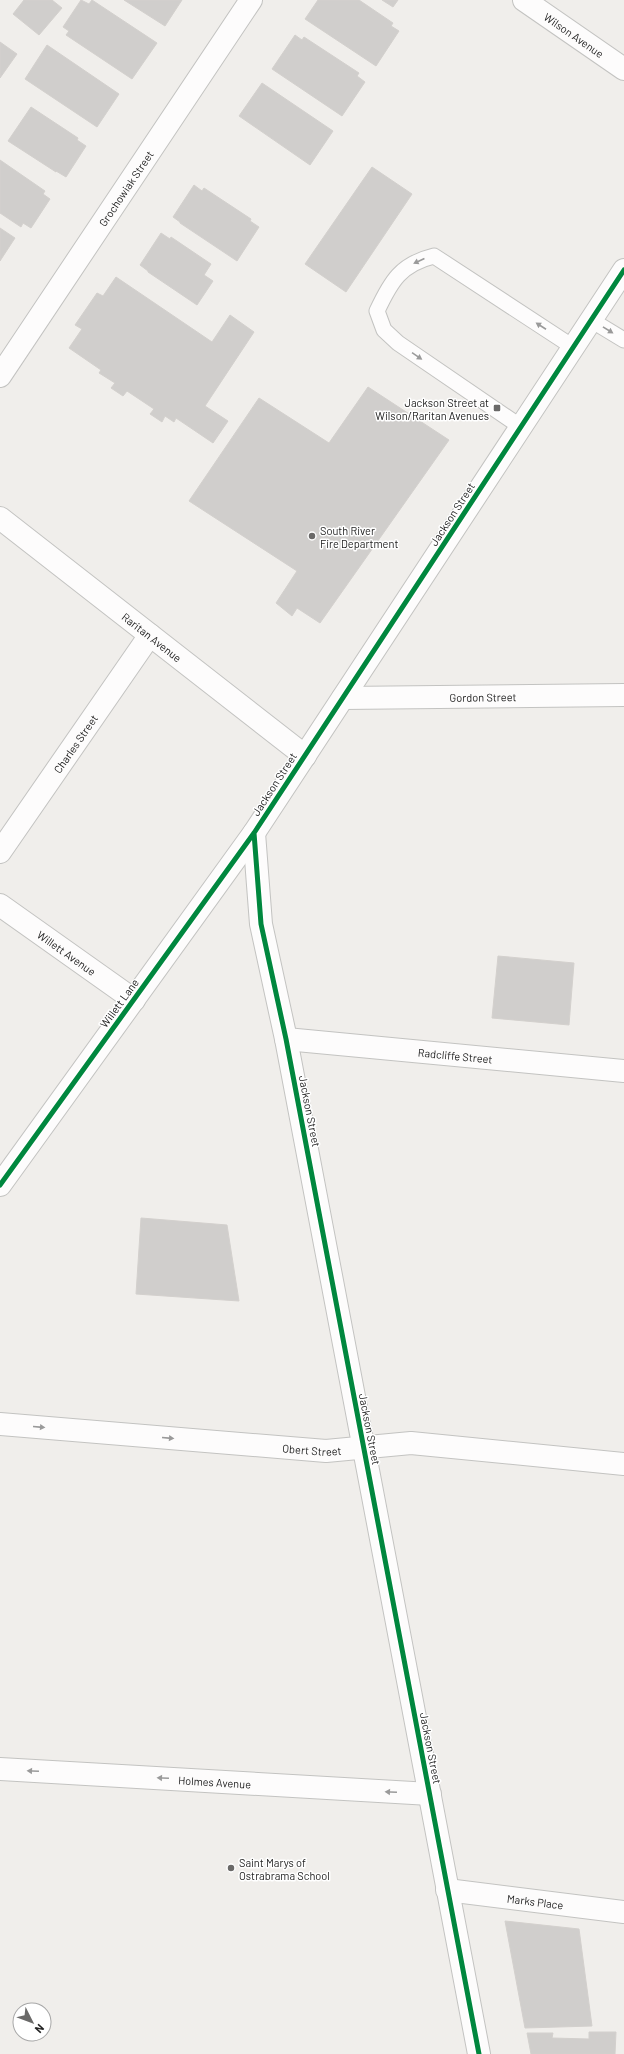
<svg xmlns="http://www.w3.org/2000/svg" width="624" height="2054" viewBox="0 0 624 2054" font-family="Barlow,sans-serif">
	<style>
		.building { fill: #d0cecc; stroke: #d3d0cd }
		.lines { fill: none; stroke-linecap: round; stroke-linejoin: round }
		.lane-casing { stroke: #c3c3c1; stroke-width: 17 }
		.street-casing { stroke: #c3c3c1; stroke-width: 24 }
		.lane { stroke: #fdfcfc; stroke-width: 15 }
		.street { stroke: #fdfcfc; stroke-width: 22 }
		.cycleway-casing { stroke: #fff; stroke-width: 8 }
		.cycleway { stroke: #00873e; stroke-width: 5 }
		.oneway { fill: #9a9a9a }
		.poi-dot { fill: #6a6968; stroke: #fff; stroke-width: 1.5 }
		.labels { text-anchor: middle; dominant-baseline: central; stroke-width: 3; stroke-linejoin: round; paint-order: stroke }
		.street-label { font-size: 11px; fill: #222; stroke: #fff }
		.poi-label { font-size: 11px; fill: #222; stroke: #fff; text-anchor: start }
	</style>
	<rect width="100%" height="100%" fill="#f0eeeb"/>
	<path class="building" d="M24,0H52L62,8L39,35L13,14Z
		M81,0L89,4L92,0L157,43L132,79L66,35L69,31L63,27Z
		M124,0H182L165,26Z
		M318,0H359L393,23L391,26L399,31L376,66L305,19Z
		M382,0H398L393,7Z
		M295,35L302,40L304,37L359,73L357,76L365,82L342,116L272,69Z
		M0,42L17,54L0,78Z
		M47,45L119,94L97,127L25,79Z
		M262,83L333,131L310,165L239,116Z
		M31,107L78,138L77,140L86,146L66,177L56,171V172L8,141Z
		M0,160L45,191L43,194L50,199L31,228L23,223L21,227L0,213Z
		M372,167L412,194L346,292L305,264Z
		M194,185L202,191L204,188L251,219L250,221L259,227L237,261L180,223V222L173,217Z
		M0,228L15,238L0,261Z
		M161,233L170,239L171,237L211,264L204,275L213,281L197,305L148,272V271L140,265Z
		M116,277L212,342L230,315L254,332L205,406L228,421L213,443L176,418L174,422L165,416L162,422L150,414L154,409L127,391L123,396L111,388L115,383L99,373L101,370L69,348L82,329L75,325L97,293L103,296Z
		M368,387L449,440L320,623L297,608L292,616L276,603L297,571L189,501L259,398L329,443Z
		M498,956L574,963L569,1025L492,1018Z
		M141,1218L227,1225L239,1301L136,1294Z
		M505,1921L579,1929L592,2026L525,2028Z
		M589,2032H616L615,2054H531L527,2033H553L552,2038L589,2039Z"/>
	<g class="lines">
		<g class="lane-casing">
			<path id="lane" d="M591,320L624,340
				M521,427L398,343L384,330L377,311C391,281 401,264 434,256L573,347"/>
		</g>
		<g class="street-casing">
			<g id="street">
				<path id="s1" d="M524,0L624,69"/>
				<path id="s2" d="M0,376L251,0"/>
				<path id="s3" d="M0,518L305,756"/>
				<path id="s4" d="M343,698L624,695"/>
				<path d="M254,833L261,924L286,1039L479,2054"/>
				<path id="s5" d="M0,852L150,635"/>
				<path id="s6" d="M0,905L134,1000"/>
				<path id="s7" d="M286,1039L624,1071"/>
				<path d="M0,1185L254,833L624,270"/>
				<path id="s8" d="M0,1424L326,1451L411,1443L624,1464"/>
				<path id="s9" d="M0,1769L430,1794"/>
				<path id="s10" d="M447,1890L624,1912"/>
			</g>
		</g>
		<use href="#lane" class="lane"/>
		<use href="#street" class="street"/>
		<g class="cycleway-casing">
			<path id="cycleway" d="M254,833L261,924L286,1039L479,2054
				M0,1185L254,833L624,270"/>
		</g>
		<use href="#cycleway" class="cycleway"/>
	</g>
	<defs><path id="oneway-solid" d="M-6-.8H1V-3.2L6.5 0L1 3.2V.8H-6Z"/></defs>
	<g class="oneway">
		<use href="#oneway-solid" transform="translate(419 261) rotate(155)"/>
		<use href="#oneway-solid" transform="translate(541 326) rotate(-147)"/>
		<use href="#oneway-solid" transform="translate(608 330) rotate(32)"/>
		<use href="#oneway-solid" transform="translate(417 356) rotate(34)"/>
		<use href="#oneway-solid" transform="translate(39 1427) rotate(5)"/>
		<use href="#oneway-solid" transform="translate(168 1438) rotate(5)"/>
		<use href="#oneway-solid" transform="translate(33 1771) rotate(-177)"/>
		<use href="#oneway-solid" transform="translate(163 1778) rotate(-177)"/>
		<use href="#oneway-solid" transform="translate(391 1792) rotate(-177)"/>
	</g>
	<g class="poi-dot">
		<rect x="493" y="404" width="8" height="8" rx="2"/>
		<circle cx="312" cy="536" r="4"/>
		<circle cx="231" cy="1868" r="4"/>
	</g>
	<g class="labels">
		<g class="street-label">
			<text stroke="none"><textPath href="#s1" startOffset="61">Wilson Avenue</textPath></text>
			<text stroke="none"><textPath href="#s2" startOffset="226">Grochowiak Street</textPath></text>
			<text transform="translate(452 514) rotate(-57)">Jackson Street</text>
			<text stroke="none"><textPath href="#s3" startOffset="193">Raritan Avenue</textPath></text>
			<text stroke="none"><textPath href="#s4" startOffset="140">Gordon Street</textPath></text>
			<text stroke="none"><textPath href="#s5" startOffset="132">Charles Street</textPath></text>
			<text transform="translate(274 784) rotate(-57)">Jackson Street</text>
			<text stroke="none"><textPath href="#s6" startOffset="82">Willett Avenue</textPath></text>
			<text transform="translate(119 1003) rotate(-54)">Willett Lane</text>
			<text stroke="none"><textPath href="#s7" startOffset="170">Radcliffe Street</textPath></text>
			<text transform="translate(310 1111) rotate(79)">Jackson Street</text>
			<text transform="translate(370 1429) rotate(79)">Jackson Street</text>
			<text stroke="none"><textPath href="#s8" startOffset="313">Obert Street</textPath></text>
			<text transform="translate(431 1748) rotate(79)">Jackson Street</text>
			<text stroke="none"><textPath href="#s9" startOffset="215">Holmes Avenue</textPath></text>
			<text stroke="none"><textPath href="#s10" startOffset="89">Marks Place</textPath></text>
		</g>
		<g class="poi-label">
			<text x="489" y="402" text-anchor="end">Jackson Street at<tspan x="489" dy="13">Wilson/Raritan Avenues</tspan></text>
			<text x="320" y="530">South River<tspan x="320" dy="13">Fire Department</tspan></text>
			<text x="239" y="1862">Saint Marys of<tspan x="239" dy="13">Ostrabrama School</tspan></text>
		</g>
	</g>
	<g transform="translate(32 2022) rotate(132)"><circle r="19" fill="#ffffff" stroke="#a7a7a7"/>
	<path d="M0-3L7 15L0 10L-7 15Z" fill="#6a6968"/>
	<text y="-6" font-size="11" font-weight="bold" text-anchor="middle" fill="#222222">N</text>
	</g>
</svg>
